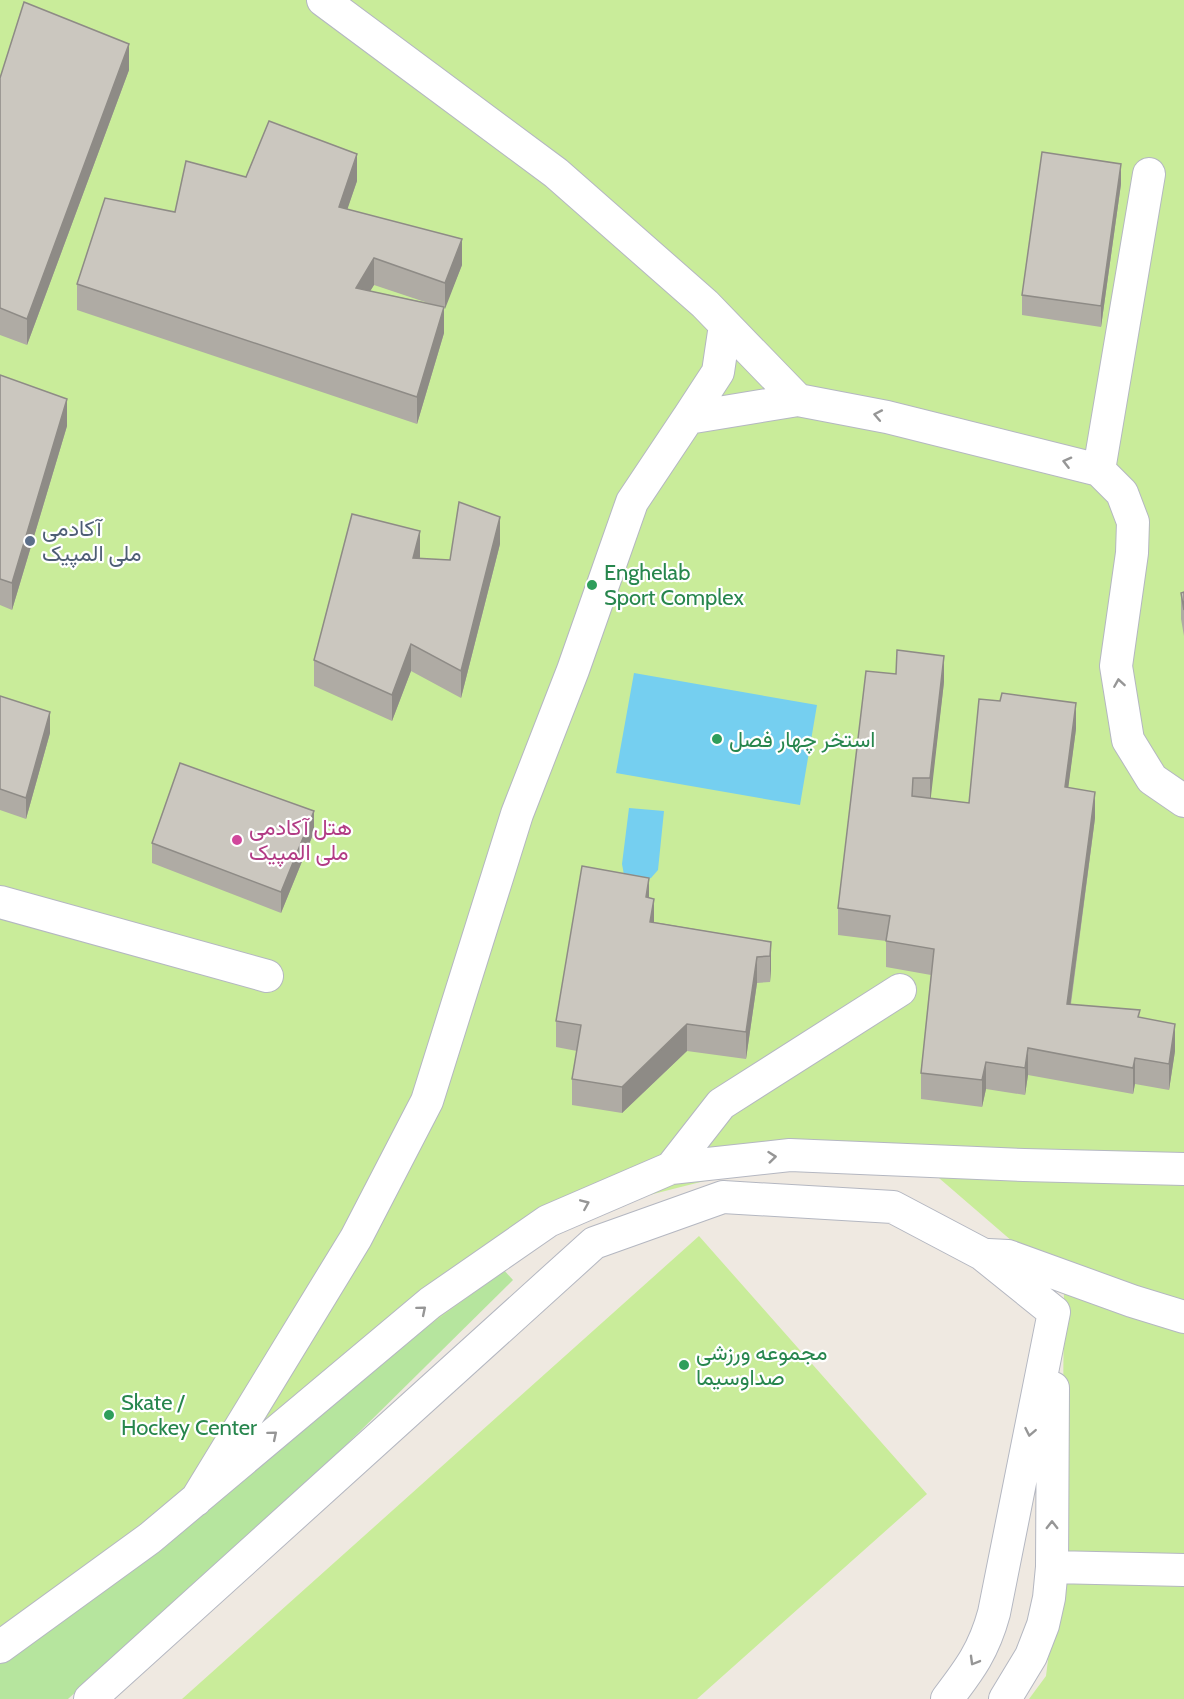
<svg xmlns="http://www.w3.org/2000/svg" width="1184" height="1699" viewBox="0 0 1184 1699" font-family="Cabin,Vazirmatn,sans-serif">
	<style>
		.green { fill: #b6e59e }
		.pitch { fill: #c9ec9a }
		.water { fill: #75cff0 }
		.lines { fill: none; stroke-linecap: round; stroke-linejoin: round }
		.minor-casing { stroke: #b4b7c1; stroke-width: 34 }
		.minor { stroke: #fff; stroke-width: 32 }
		.wall { fill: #afaba4; fill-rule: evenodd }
		.shaded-wall { fill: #8e8b86 }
		.building { fill: #cbc7bf; stroke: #8e8b86; stroke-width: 1.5 }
		.oneway { stroke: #969696 }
		.service-dot { fill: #5c6f8a; stroke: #fff; stroke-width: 2 }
		.leisure-dot { fill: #2e9e5b; stroke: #fff; stroke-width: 2 }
		.hotel-dot { fill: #d1479c; stroke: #fff; stroke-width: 2 }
		.labels { text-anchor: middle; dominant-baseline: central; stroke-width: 4.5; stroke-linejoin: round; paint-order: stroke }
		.service-label { font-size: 22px; fill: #4e5e75; stroke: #fff; text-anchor: start }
		.leisure-label { font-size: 22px; fill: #27864d; stroke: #fff; text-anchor: start }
		.hotel-label { font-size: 22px; fill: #b23c85; stroke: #fff; text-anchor: start }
	</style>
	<rect width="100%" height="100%" fill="#efe9e1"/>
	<path class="green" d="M501,1267L513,1280L340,1451L68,1699H0V1656Z"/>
	<path class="pitch" d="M0,0H1184V1699H1029L1046,1676L1062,1547L1064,1286L932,1172L744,1171L586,1211L0,1639Z
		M699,1236L927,1494L697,1699H182Z"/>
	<path class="water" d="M634,673L817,705L800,805L616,773Z
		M629,808L664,811L658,870L651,878L644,880L624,875L622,864Z"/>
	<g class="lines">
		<g class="minor-casing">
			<path id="minor" d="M323,0L556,173L705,304L798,400
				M688,418L718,372L725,325
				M1099,470L1149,174
				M0,902L267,976
				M671,1168L721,1104L900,990
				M988,1255L1008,1256L1132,1301L1184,1317
				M196,1500L356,1238L427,1101L517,814L573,670L632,502L688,418L798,400L887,417L1099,470L1122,493L1133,522L1132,553L1116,666L1128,740L1152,779L1184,801
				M1052,1567L1184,1570
				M0,1647L150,1538L430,1303L548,1221L671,1168L790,1155L1024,1165L1184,1169
				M90,1699L594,1243L723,1197L893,1207L982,1254L1054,1312
				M947,1699C970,1669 984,1650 994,1613L1054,1312
				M1005,1699L1031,1656L1043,1625L1049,1598L1052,1567L1053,1388"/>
		</g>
		<use href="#minor" class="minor"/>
	</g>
	<path class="wall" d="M129,70L27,345L0,335V78Z
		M246,177L357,181L347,209L462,265L444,309V333L417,424L77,310V284L175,212ZM374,285L428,303L370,291Z
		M1121,184L1101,327L1022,315V295Z
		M0,375L67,426L12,610L0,605Z
		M500,544L461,698L411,671L392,721L314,686V660L420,557V559L450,560Z
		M1184,592V636L1181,619V593Z
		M944,682L930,798L969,803L1076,729L1068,787L1095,818L1071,1004L1140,1018L1175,1051L1169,1090L1135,1084L1133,1094L1028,1075L1025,1095L986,1089L982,1107L921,1099V1073L931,975L886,967V941L838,935V908Z
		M0,696L50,733L26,819L0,810Z
		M314,832L281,913L152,863V843Z
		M649,898L654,922L771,942V969L770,982L757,983L746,1059L687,1051L622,1113L572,1105V1079L577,1051L556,1047V1021Z"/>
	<path class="shaded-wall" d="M129,44V70L27,345V319Z
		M357,154V181L339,234V207Z
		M1121,164V184L1101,327V306Z
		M462,239V265L445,309V283Z
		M374,258V285L356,314V288Z
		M444,307V333L417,424V397Z
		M67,399V426L12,610V583Z
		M500,517V544L461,698V671Z
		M420,531V557L413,585V558Z
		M411,644V671L392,721V695Z
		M944,656V682L930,805V778Z
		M1076,703V729L1065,813V787Z
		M50,712V733L26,819V798Z
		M1095,792V818L1067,1030V1004Z
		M314,811V832L281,913V892Z
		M649,878V904L646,897Z
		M654,899V926L650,922Z
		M771,942V969L770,982V956Z
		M757,957V983L746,1059V1032Z
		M687,1024V1051L622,1113V1087Z
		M1175,1024V1051L1169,1090V1064Z
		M1028,1048V1075L1025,1095V1068Z
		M1135,1058V1084L1133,1094V1068Z
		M986,1062V1089L982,1107V1080Z"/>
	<path class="building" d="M24,2L129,44L27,319L0,308V78Z
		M269,121L357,154L339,207L462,239L445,283L374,258L356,288L444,307L417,397L77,284L105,198L175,212L186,161L246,177Z
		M1042,152L1121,164L1101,306L1022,295Z
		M0,375L67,399L12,583L0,579Z
		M459,502L500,517L461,671L411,644L392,695L314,660L352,514L420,531L413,558L450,560Z
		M1184,592V610L1181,593Z
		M897,650L944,656L930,778H913L912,796L969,803L979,699L1000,701L1002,693L1076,703L1065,787L1095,792L1067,1004L1140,1010L1138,1017L1175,1024L1169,1064L1135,1058L1133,1068L1028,1048L1025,1068L986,1062L982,1080L921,1073L934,949L886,941L890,916L838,908L866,671L896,674Z
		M0,696L50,712L26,798L0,789Z
		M180,763L314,811L281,892L152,843Z
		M582,866L649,878L646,897L654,899L650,922L771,942L770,956L757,957L746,1032L687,1024L622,1087L572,1079L581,1025L556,1021Z"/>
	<defs><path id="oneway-chevron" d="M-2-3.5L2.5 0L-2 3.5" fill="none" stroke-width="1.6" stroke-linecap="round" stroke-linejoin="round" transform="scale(1.5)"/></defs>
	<g class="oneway">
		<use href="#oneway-chevron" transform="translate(878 415) rotate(-169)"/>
		<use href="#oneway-chevron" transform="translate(1067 462) rotate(-166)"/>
		<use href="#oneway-chevron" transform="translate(1119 683) rotate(-99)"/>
		<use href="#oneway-chevron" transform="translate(772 1157) rotate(-6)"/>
		<use href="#oneway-chevron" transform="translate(585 1204) rotate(-23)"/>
		<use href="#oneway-chevron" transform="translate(422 1310) rotate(-40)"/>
		<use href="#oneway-chevron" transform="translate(1030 1432) rotate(101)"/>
		<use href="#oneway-chevron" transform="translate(273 1435) rotate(-40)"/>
		<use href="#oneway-chevron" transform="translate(1052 1525) rotate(-90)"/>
		<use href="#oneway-chevron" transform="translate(974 1661) rotate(120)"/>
	</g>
	<circle class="service-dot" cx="30" cy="541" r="6"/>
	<g class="leisure-dot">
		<circle cx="592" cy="585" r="6"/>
		<circle cx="717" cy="739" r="6"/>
		<circle cx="684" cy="1365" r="6"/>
		<circle cx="109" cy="1415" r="6"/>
	</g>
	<circle class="hotel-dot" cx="237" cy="840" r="6"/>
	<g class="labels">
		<g class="service-label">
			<text x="42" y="528">آکادمی<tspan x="42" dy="25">ملی المپیک</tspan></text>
		</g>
		<g class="leisure-label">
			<text x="604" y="572">Enghelab<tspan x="604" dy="25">Sport Complex</tspan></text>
			<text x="729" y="739">استخر چهار فصل</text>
			<text x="696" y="1352">مجموعه ورزشی<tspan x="696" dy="25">صداوسیما</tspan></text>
			<text x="121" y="1402">Skate /<tspan x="121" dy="25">Hockey Center</tspan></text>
		</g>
		<g class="hotel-label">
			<text x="249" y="827">هتل آکادمی<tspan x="249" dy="25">ملی المپیک</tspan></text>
		</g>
	</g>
</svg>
